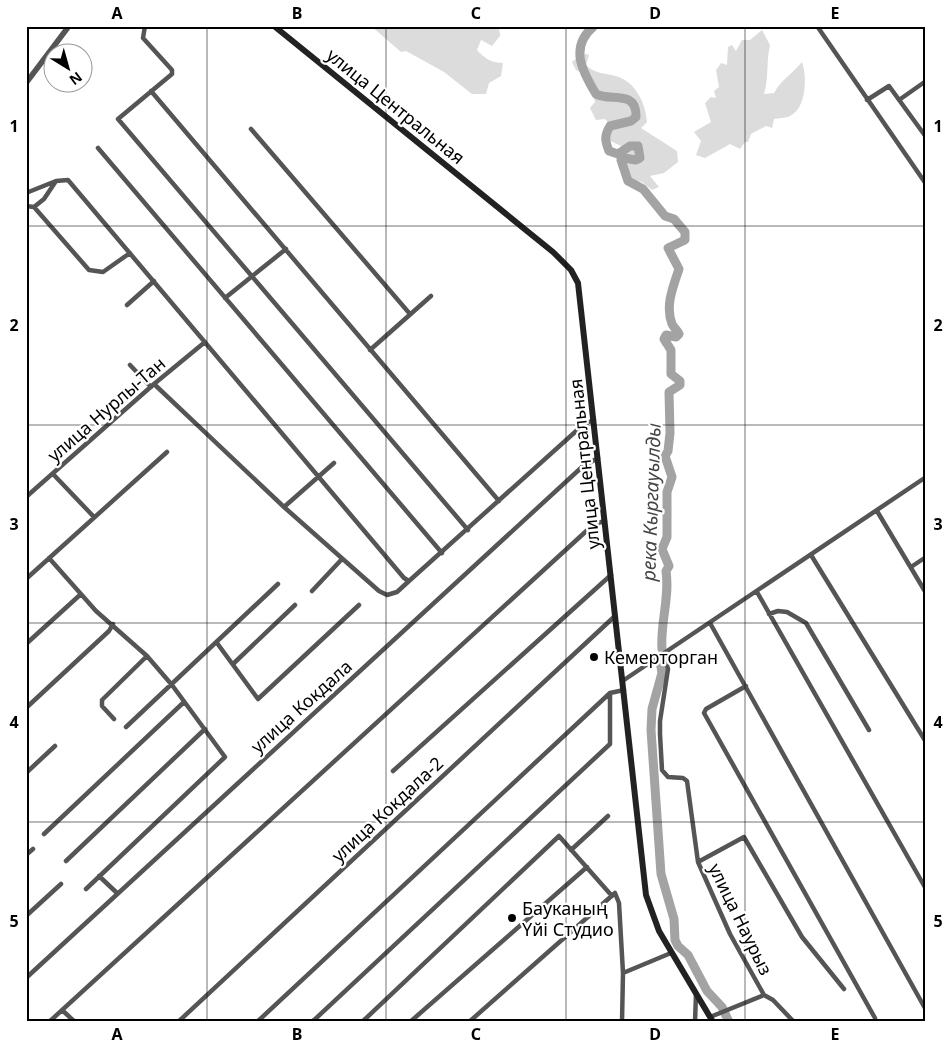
<svg xmlns="http://www.w3.org/2000/svg" width="952" height="1048" viewBox="0 0 952 1048" font-family="'Noto Sans',sans-serif">
	<style>
		.green { fill: #dcdcdc }
		.lines { fill: none; stroke-linecap: round; stroke-linejoin: round }
		.river { stroke: #a3a3a3; stroke-width: 9 }
		.minor { stroke: #555; stroke-width: 4.5 }
		.tertiary { stroke: #555; stroke-width: 5.5 }
		.secondary { stroke: #222; stroke-width: 6 }
		.grid { fill: none; stroke: #000; stroke-width: 1; stroke-opacity: 0.55 }
		.poi-dot { fill: #000; stroke: #fff; stroke-width: 2 }
		.labels { text-anchor: middle; dominant-baseline: central; stroke-width: 4.5; stroke-linejoin: round; paint-order: stroke }
		.street-label { font-size: 18px; fill: #000; stroke: #fff }
		.poi-label { font-size: 18px; fill: #000; stroke: #fff; text-anchor: start }
		.water-label { font-size: 19px; font-style: italic; fill: #444; stroke: #fff }
		.neatline { fill: none; stroke: #000; stroke-width: 2 }
		.grid-label { font-size: 16px; text-anchor: middle; font-weight: bold; fill: #000 }
	</style>
	<rect width="100%" height="100%" fill="#fff"/>
	<path class="green" d="M371,26H499L500,36L492,46L481,40L477,50C485,59 492,63 503,63L501,76L489,83L486,94H472L444,72L406,51L401,52Z
		M762,30L770,45C766,62 769,78 764,94L774,93C780,81 792,74 802,62C807,76 807,108 790,116C786,118 778,118 774,119L772,128L766,126L751,134L748,142H745L740,149L730,144L705,158L696,155L701,141L694,132L711,122L705,103L711,97L716,98L714,91L719,87L716,70L721,63L727,65L728,47L732,45L736,51L742,40H750Z
		M583,53L589,55L586,65C597,76 610,72 623,79C638,87 646,106 647,122L641,128L677,151L678,162L664,173L650,176L659,187L652,190L642,182L632,180L625,170L621,146L606,139L612,127L605,119L596,120L590,108L595,102C593,90 586,84 582,73L576,70L572,62Z"/>
	<g class="lines">
		<path class="river" d="M594,26C569,47 582,71 596,94C610,102 637,89 636,117L631,121L610,126C604,136 605,141 609,151L618,154L630,146H638L640,158L636,160L624,158L621,160L628,181L643,189L665,216L674,219L685,232V240L668,248L679,269C673,287 665,306 672,324C674,328 678,331 679,334L676,337L666,335L664,339L671,350V374L680,381V385L669,392L670,433L668,451L665,456L672,477L667,492V537L662,549L669,566L666,571C670,598 660,623 662,649
			M660,661L662,673L652,709L651,730L661,874L674,919L675,940L678,946L688,955L707,991L722,1007L729,1022"/>
		<path class="minor" d="M145,26L143,38L172,70V74L118,119L468,530
			M817,26L926,184
			M151,91L499,501
			M867,100L889,86L926,137
			M899,100L926,81
			M251,129L410,314
			M98,148L442,553
			M26,193L56,181L68,180L404,578L409,581L584,424L594,420
			M26,206L34,207L44,199L56,181
			M34,207L89,270L103,272L130,253
			M225,298L286,249
			M127,305L154,281
			M370,350L431,296
			M130,365L151,387
			M154,384L284,507L379,591L387,595L397,592L409,581
			M53,474L94,517
			M26,497L154,384L205,342
			M284,507L334,463
			M877,511L926,593
			M811,555L926,742
			M49,558L96,611L147,656L172,685L225,757L86,889
			M911,567L926,557
			M26,579L167,452
			M312,591L342,559
			M757,592L926,889
			M769,614L778,611L787,612L806,623L869,730
			M710,623L926,1010
			M217,643L258,699L359,605
			M26,644L81,594
			M664,654L668,669L660,721V734L662,770L668,777L683,778L687,781L698,862L730,934L764,995L773,1000L794,1022
			M233,664L295,605
			M624,680L926,477
			M746,686L706,709L704,713L875,1018
			M26,708L109,631L113,624
			M114,719L102,706V700L147,656
			M126,727L278,584
			M393,771L611,575
			M26,773L55,746
			M44,834L184,702
			M571,850L608,816
			M26,855L33,849
			M66,861L205,729
			M698,862L744,837L802,937L844,989
			M99,876L117,893
			M26,916L61,884
			M623,973L671,953
			M26,978L582,467L598,458
			M62,1010L75,1022
			M710,1017L764,995
			M49,1022L594,524L605,521
			M178,1022L615,616
			M257,1022L610,693L624,690
			M312,1022L610,744V693
			M362,1022L559,836L612,896
			M410,1022L587,867
			M469,1022L615,893L619,903L623,973L622,1022
			M695,1022L696,994"/>
		<path class="tertiary" d="M26,83L69,26"/>
		<path class="secondary" d="M274,26L553,252L571,270L578,283L646,895L659,931L713,1022"/>
	</g>
	<path class="grid" d="M207,26V1022M386,26V1022M566,26V1022M745,26V1022M26,226H926M26,425H926M26,623H926M26,822H926"/>
	<g class="poi-dot">
		<circle cx="594" cy="657" r="5"/>
		<circle cx="512" cy="918" r="5"/>
	</g>
	<g class="labels">
		<g class="street-label">
			<text transform="translate(396 106) rotate(39)">улица Центральная</text>
			<text transform="translate(106 409) rotate(-41)">улица Нурлы-Тан</text>
			<text transform="translate(584 464) rotate(-96)">улица Центральная</text>
			<text transform="translate(301 706) rotate(-42)">улица Кокдала</text>
			<text transform="translate(387 809) rotate(-43)">улица Кокдала-2</text>
			<text transform="translate(741 919) rotate(64)">улица Наурыз</text>
		</g>
		<g class="poi-label">
			<text x="604" y="657">Кемерторган</text>
			<text x="522" y="908">Бауканың<tspan x="522" dy="21">Үйі Студио</tspan></text>
		</g>
		<g class="water-label">
			<text transform="translate(651 502) rotate(-88)">река Кыргауылды</text>
		</g>
	</g>
	<rect width="952" height="1048" fill="none" stroke="#ffffff" stroke-width="55"/>
	<g transform="translate(68 68) rotate(143)"><circle r="24" fill="#ffffff" stroke="#999999"/>
	<path d="M0-4L9 19L0 12L-9 19Z" fill="#000000"/>
	<text y="-8" font-size="14" font-weight="bold" text-anchor="middle" fill="#000000">N</text>
	</g>
	<rect x="28" y="28" width="896" height="992" class="neatline"/>
	<g class="grid-label">
		<text x="117" y="19">A</text>
		<text x="297" y="19">B</text>
		<text x="476" y="19">C</text>
		<text x="655" y="19">D</text>
		<text x="835" y="19">E</text>
		<text x="14" y="132">1</text>
		<text x="938" y="132">1</text>
		<text x="14" y="331">2</text>
		<text x="938" y="331">2</text>
		<text x="14" y="530">3</text>
		<text x="938" y="530">3</text>
		<text x="14" y="728">4</text>
		<text x="938" y="728">4</text>
		<text x="14" y="927">5</text>
		<text x="938" y="927">5</text>
		<text x="117" y="1040">A</text>
		<text x="297" y="1040">B</text>
		<text x="476" y="1040">C</text>
		<text x="655" y="1040">D</text>
		<text x="835" y="1040">E</text>
	</g>
</svg>
